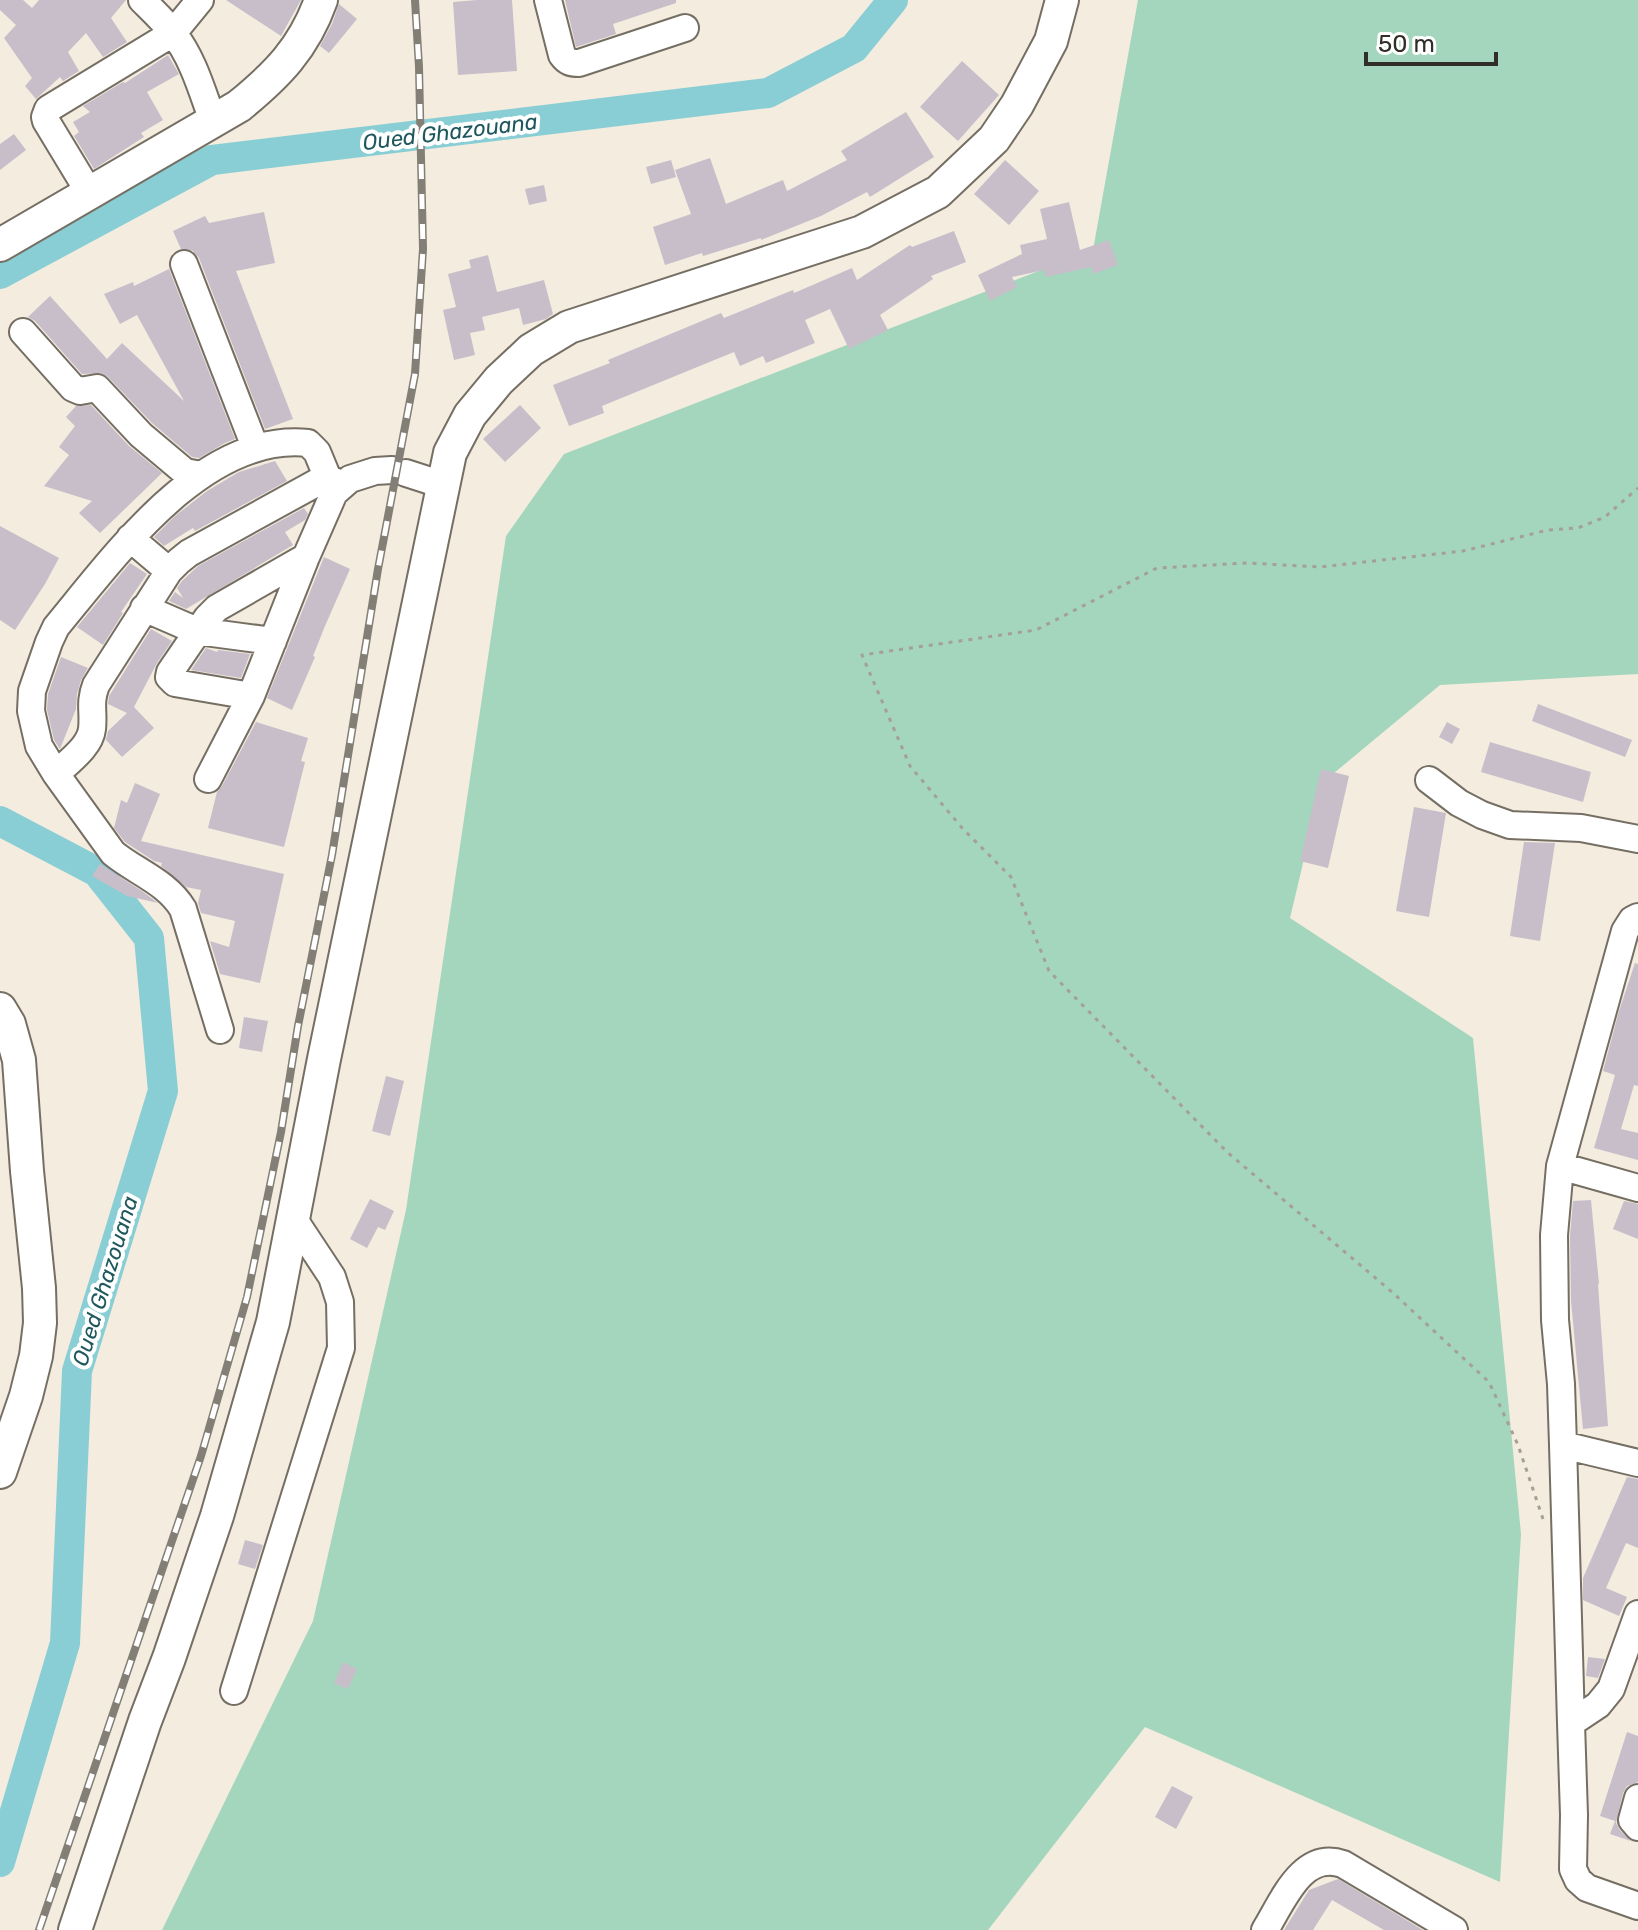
<svg xmlns="http://www.w3.org/2000/svg" width="1638" height="1930" viewBox="0 0 1638 1930" font-family="Rubik,sans-serif">
	<style>
		.green { fill: #a3d6bc }
		.lines { fill: none; stroke-linecap: round; stroke-linejoin: round }
		.river { stroke: #89ced4; stroke-width: 30 }
		.building { fill: #c7beca }
		.minor-casing { stroke: #756e63; stroke-width: 30 }
		.major-casing { stroke: #756e63; stroke-width: 36 }
		.path { stroke: #a5a096; stroke-width: 3; stroke-dasharray: 4 6; stroke-linecap: butt }
		.minor { stroke: #fff; stroke-width: 26 }
		.major { stroke: #fff; stroke-width: 32 }
		.rail-casing { stroke: #837f76; stroke-width: 8 }
		.rail { stroke: #fff; stroke-width: 5; stroke-dasharray: 15; stroke-linecap: butt }
		.labels { text-anchor: middle; dominant-baseline: central; stroke-width: 8; stroke-linejoin: round; paint-order: stroke }
		.water-label { font-size: 22px; font-style: italic; fill: #1e585d; stroke: #fff }
	</style>
	<rect width="100%" height="100%" fill="#f3ecdf"/>
	<path class="green" d="M1138,0H1638V674L1440,685L1322,783L1290,918L1473,1038L1521,1534L1500,1882L1145,1727L988,1930H162L313,1621L406,1210L506,536L564,454L1093,250Z"/>
	<g class="lines">
		<path class="river" d="M0,274L212,160L768,93L854,48L893,0
			M0,821L97,872L149,938L163,1091L77,1371L65,1643L0,1862"/>
	</g>
	<path class="building" d="M0,0H23L32,8L39,0H126L111,18L127,42L103,57L86,33L68,52L79,71L63,81L60,77L36,99L25,86L32,78L4,38L16,25L0,10Z
		M226,0H301L281,36Z
		M477,0H512L517,71L458,75L453,2Z
		M565,0H676V3L613,24L616,34L576,47Z
		M339,4L357,19L329,53L320,46L332,24Z
		M168,55L179,74L147,92L163,120L141,133L144,137L94,169L74,136L79,132L73,122L90,112L83,106L123,82L125,83Z
		M962,61L999,95L958,141L920,107Z
		M906,112L934,157L870,197L867,192L821,216L761,240V238L703,256L702,253L665,265L653,227L691,214L675,170L710,158L726,204L783,180L787,191L847,160L841,151Z
		M14,134L26,150L0,170V144Z
		M671,160L676,177L651,184L646,167Z
		M1005,160L1039,191L1009,225L974,194Z
		M544,185L547,201L529,205L525,189Z
		M1069,202L1080,250L1109,240L1118,265L1093,274L1091,267L1046,277L1044,270L1012,277L1017,287L990,301L978,275L1022,254L1020,245L1047,239L1040,209Z
		M264,212L275,263L236,271L293,419L265,429L199,258L193,251L181,249L173,231L205,216L209,223Z
		M954,231L966,262L931,276L933,279L880,315L888,330L849,349L830,309L805,320L815,343L766,363L763,356L740,366L734,352L602,406L604,413L569,426L553,385L610,363L608,360L721,313L724,318L793,290L794,293L852,268L857,280L910,245L912,247Z
		M488,255L497,292L544,280L553,314L546,319L523,325L519,308L482,317L485,330L470,333L475,355L454,360L443,310L456,307L448,274L471,268L469,260Z
		M169,269L235,439L225,443L199,458L192,457L152,423L108,377L101,373L82,374L35,321L28,317L50,296L107,359L122,343L184,401L137,315L120,324L104,294L133,282L134,286Z
		M91,405L129,446L162,473L100,533L79,513L92,501L44,486L69,455L59,447L75,426L66,417L76,406Z
		M520,405L541,428L505,462L483,439Z
		M275,461L287,481L195,531L193,528L164,546L154,537L175,516L207,491L239,472Z
		M304,508L308,514L305,520L285,532L293,545L186,609L169,601L175,592L183,598L177,588L182,581L198,566Z
		M0,526L59,558L45,584L15,630L0,620Z
		M324,557L350,569L325,626L313,656L315,657L292,710L267,698Z
		M130,563L147,574L121,612L123,613L103,645L77,627Z
		M151,629L172,641L157,663L134,707L154,728L122,757L106,740L108,731L127,713L108,704L109,696Z
		M206,648L217,652L218,650L250,654L241,678L191,670Z
		M61,657L88,668L81,680L77,694L76,709L60,749L54,740L47,710L48,694Z
		M1538,704L1632,740L1625,757L1532,721Z
		M256,722L308,738L301,761L305,762L284,847L208,828L217,792L222,786Z
		M1447,722L1460,729L1452,744L1439,737Z
		M1490,742L1591,772L1583,802L1481,772Z
		M1321,769L1349,776L1328,868L1300,861Z
		M135,783L160,794L141,841L284,874L260,983L220,974L210,941L229,947L235,921L201,913L198,903L201,890L186,887L161,866L162,863L154,861L125,842L114,828L121,800L127,803Z
		M1414,807L1446,813L1429,917L1396,911Z
		M1524,842L1555,843L1540,941L1510,936Z
		M100,864L142,891L158,903L127,896L92,876Z
		M1635,963L1638,964V1086L1634,1085L1621,1129L1638,1133V1160L1594,1148L1615,1075L1603,1071L1619,1011Z
		M244,1017L268,1021L262,1052L239,1048Z
		M386,1076L404,1081L390,1136L372,1131Z
		M370,1199L394,1211L385,1230L378,1227L367,1248L350,1239Z
		M1591,1200L1599,1284H1598L1608,1426L1583,1429L1571,1301L1570,1236L1573,1201Z
		M1624,1201L1638,1204V1239L1613,1229Z
		M1627,1477L1638,1479V1548L1626,1543L1606,1588L1627,1597L1619,1616L1583,1600V1578Z
		M245,1540L263,1545L255,1569L238,1564Z
		M1588,1657L1605,1659L1598,1678L1586,1676Z
		M343,1662L357,1669L348,1689L334,1683Z
		M1627,1732L1638,1736V1782L1627,1786L1623,1793L1616,1823L1620,1830L1631,1841L1610,1834L1615,1821L1600,1816Z
		M1172,1786L1193,1797L1176,1829L1155,1817Z
		M1338,1879L1423,1930H1384L1332,1900L1313,1930H1284L1309,1890Z"/>
	<g class="lines">
		<g class="minor-casing">
			<path id="minor" d="M142,0C152,10 164,21 173,33C193,58 202,91 213,121
				M548,0L562,55C567,62 571,63 579,63L685,28
				M89,192L46,121L45,117L48,109L173,33L200,0
				M184,264L255,447
				M23,332L73,388L80,391L97,388L141,435L185,472L201,475
				M406,473L443,485
				M130,538L169,571
				M144,608L197,631L273,641
				M251,696L175,683L169,677L170,672L207,618L217,608L306,557
				M56,774C68,762 90,747 92,729C94,712 89,703 96,685L169,571L179,561L189,553L327,477L341,485
				M208,779L251,696L306,557L334,493L350,479L375,471L392,470
				M1429,780L1459,803L1482,815L1510,825L1581,828L1638,839
				M1638,917L1632,920L1625,931L1560,1166L1554,1235L1555,1320L1561,1384L1563,1445L1571,1723L1574,1815L1573,1869L1578,1880L1587,1888L1638,1906
				M220,1030L183,909C167,882 136,872 113,853L56,774L39,746L31,711L32,691L49,642L56,627C115,556 203,432 308,443L317,452L334,493
				M1560,1166L1638,1188
				M1563,1445L1638,1463
				M234,1691L341,1348L340,1302L332,1277L293,1218
				M1571,1723L1598,1705L1611,1689L1638,1614
				M1638,1798L1632,1820L1638,1827
				M1265,1930C1283,1901 1302,1850 1343,1864L1454,1930"/>
		</g>
		<g class="major-casing">
			<path id="major" d="M0,245L239,106C277,75 304,48 321,0
				M0,1009L9,1024L19,1060L27,1171L39,1288L40,1323L36,1356L26,1396L0,1472
				M75,1930L145,1721L169,1658L217,1516L273,1322L324,1059L450,453L470,415L499,380L531,350L569,327L862,232L938,192L994,139L1017,105L1051,41L1062,0"/>
		</g>
		<path class="path" d="M1543,1519L1518,1445L1489,1382L1392,1292L1227,1152L1049,971L1011,877L963,829L910,766L862,655L1036,630L1157,568L1247,563L1320,567L1463,551L1548,530L1578,528L1605,517L1638,488"/>
		<use href="#minor" class="minor"/>
		<use href="#major" class="major"/>
		<g class="rail-casing">
			<path id="rail" d="M39,1930L201,1456L247,1297L281,1132L298,1026L332,855L378,569L415,374L423,249L419,67L415,0"/>
		</g>
		<use href="#rail" class="rail"/>
	</g>
	<g class="labels">
		<g class="water-label">
			<text transform="translate(450 132) rotate(-7)">Oued Ghazouana</text>
			<text transform="translate(105 1281) rotate(-73)">Oued Ghazouana</text>
		</g>
	</g>
	<path d="M1366 52v12h130v-12" fill="none" stroke="#312e29" stroke-width="4"/>
	<text x="1378" y="52" font-size="24" fill="#312e29" stroke="#ffffff" stroke-width="6" paint-order="stroke">50 m</text>
</svg>
